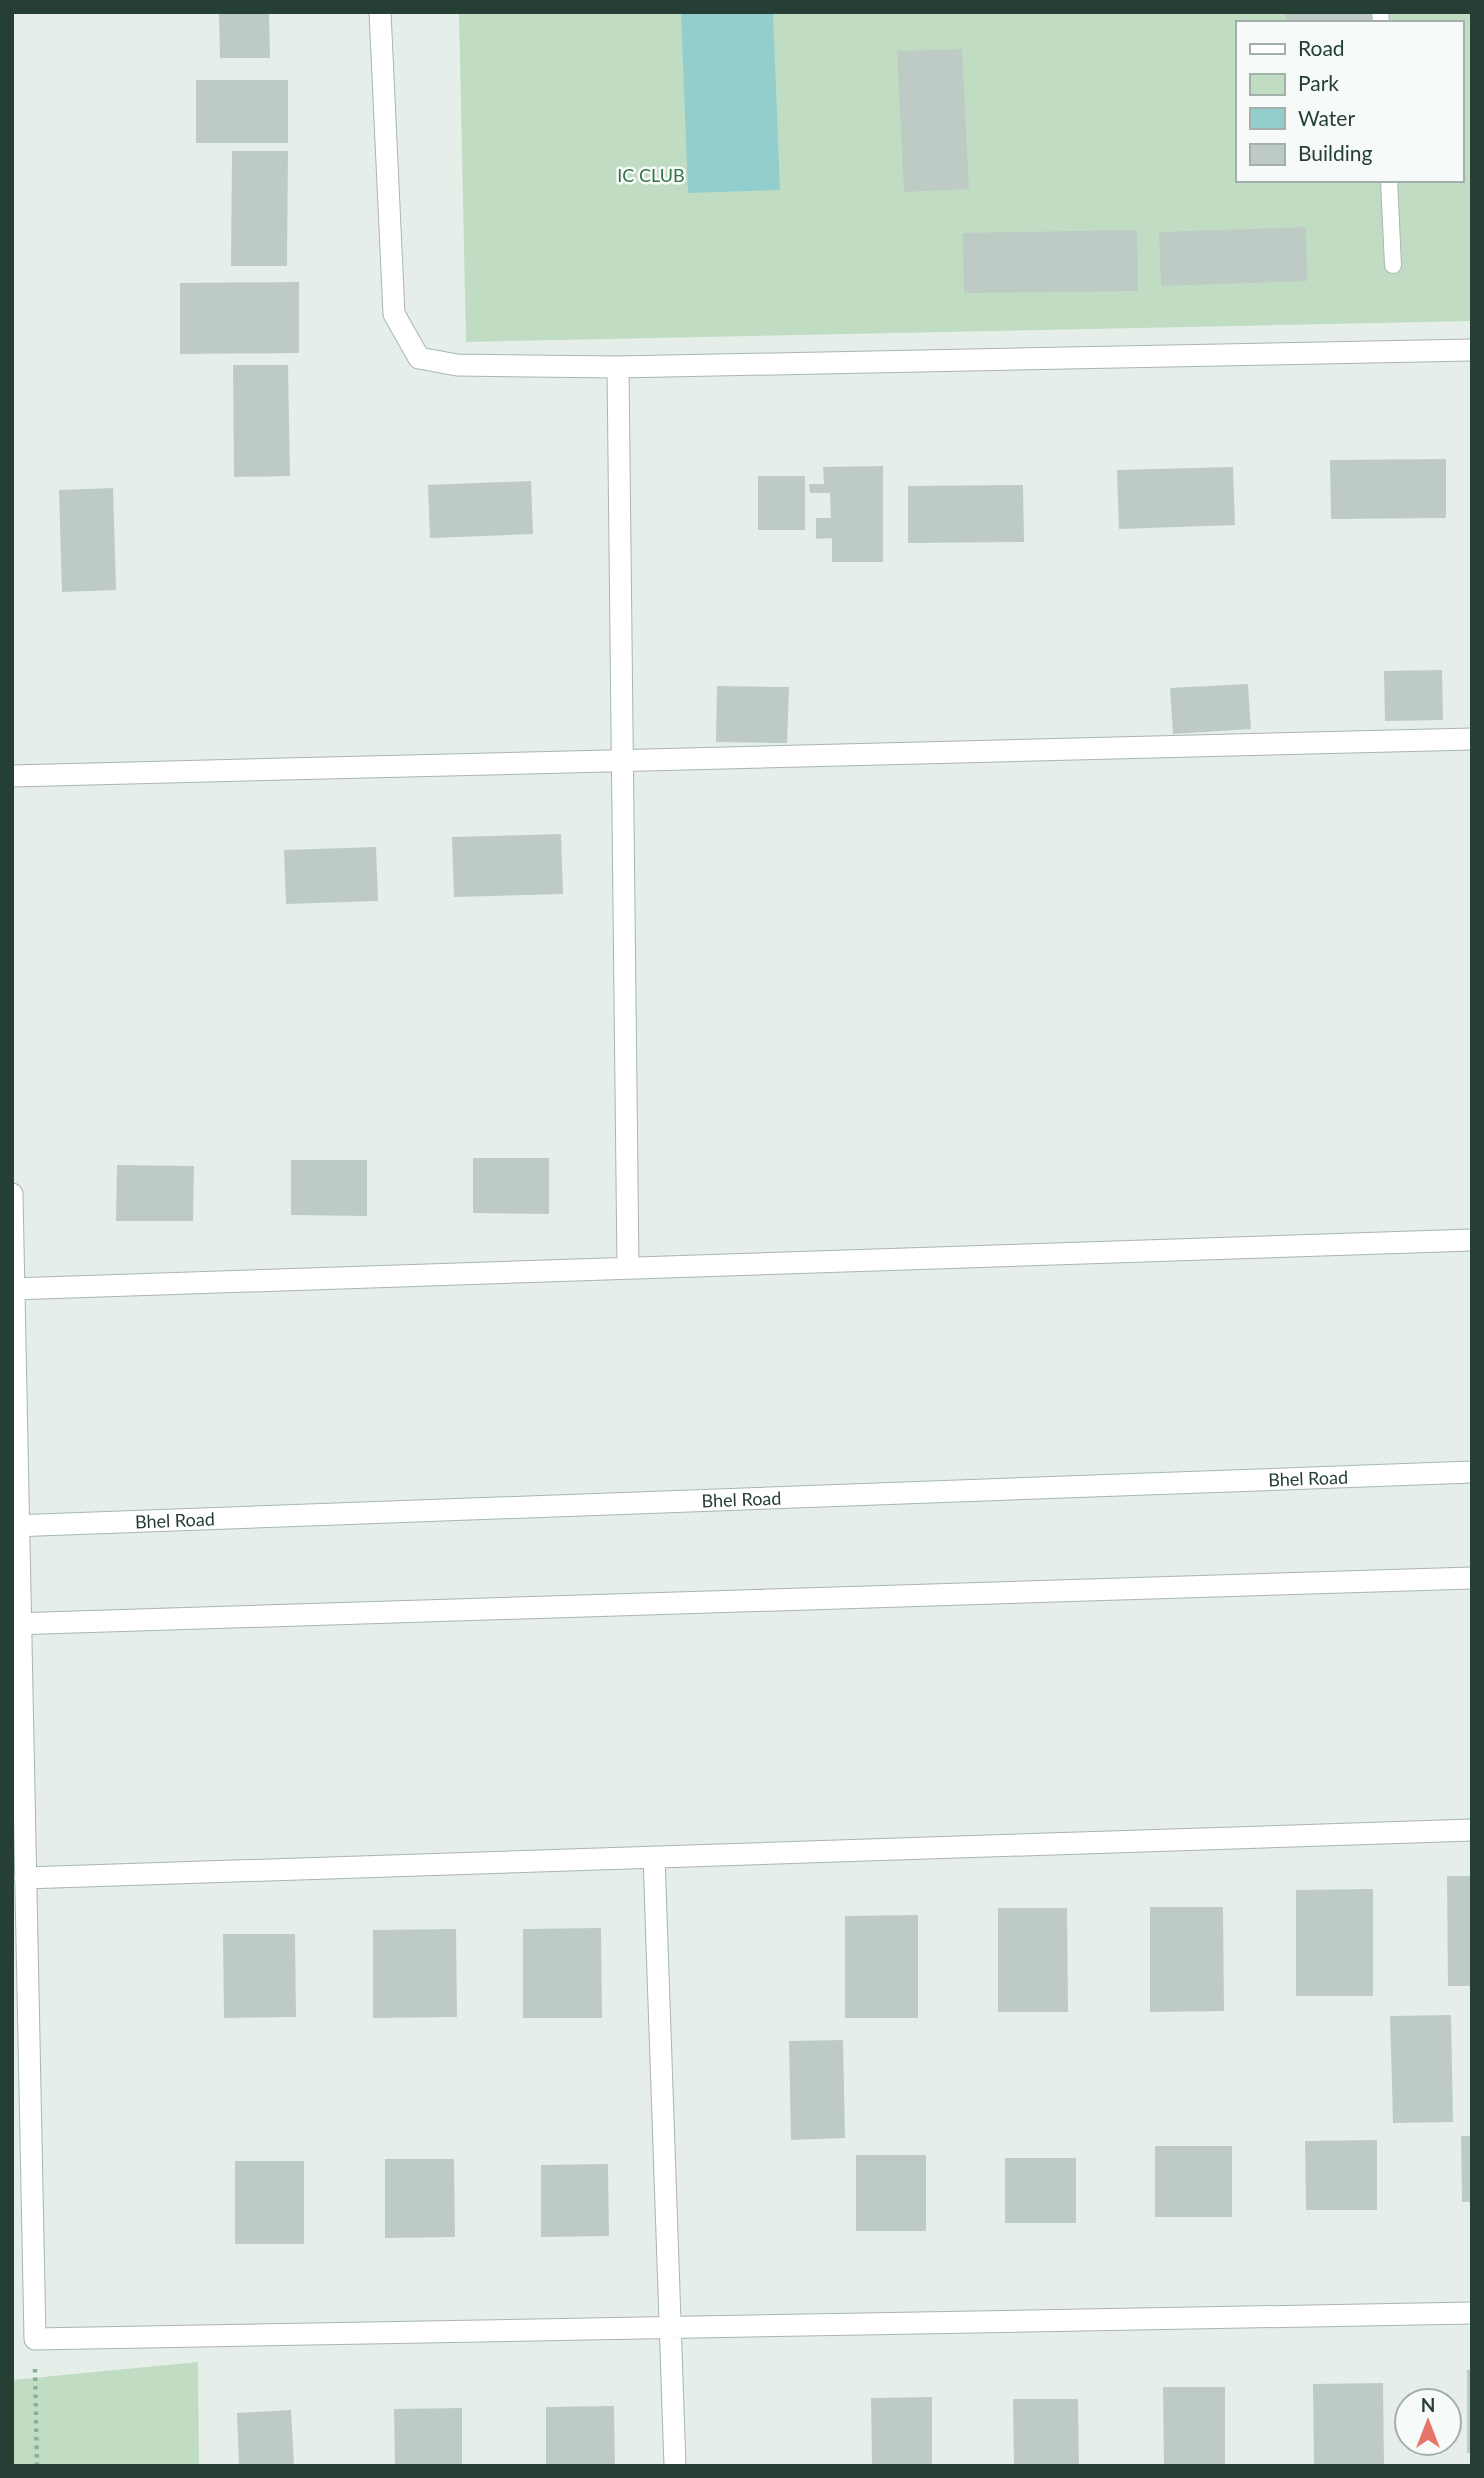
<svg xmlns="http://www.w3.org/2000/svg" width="1484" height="2478" viewBox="0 0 1484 2478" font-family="Lato,sans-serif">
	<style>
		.green { fill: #c0ddc4; fill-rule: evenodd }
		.water { fill: #92cece }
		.building { fill: #becbc4 }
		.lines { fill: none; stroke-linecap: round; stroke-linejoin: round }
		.lane-casing { stroke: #a9b6af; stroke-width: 18 }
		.street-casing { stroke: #a9b6af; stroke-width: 23 }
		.secondary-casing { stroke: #a5b9af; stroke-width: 23 }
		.path { stroke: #88af9d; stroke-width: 4.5; stroke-dasharray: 3.5 5; stroke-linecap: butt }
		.lane { stroke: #fff; stroke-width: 16 }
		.street { stroke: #fff; stroke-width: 21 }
		.secondary { stroke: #fff; stroke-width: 21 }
		.labels { text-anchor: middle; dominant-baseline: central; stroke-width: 5; stroke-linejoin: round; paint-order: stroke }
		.park-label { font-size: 18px; fill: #327342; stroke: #f6faf8 }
		.street-label { font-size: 18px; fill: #263f34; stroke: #f6faf8 }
	</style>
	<rect width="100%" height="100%" fill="#e6eee9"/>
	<path class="green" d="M459,12H1472V321L466,342ZM1237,23H1461V180H1237Z
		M198,2362L199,2466H12V2380Z"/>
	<path class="water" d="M681,12H773L780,190L688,193Z"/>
	<path class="building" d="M219,12H269L270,58H220Z
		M1285,12H1374V23H1286Z
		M962,49L969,189L904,192L897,51Z
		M196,80H288V143H196Z
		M232,151H288L287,266H231Z
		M1306,227L1307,281L1161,286L1159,232Z
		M1137,230L1138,291L964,293L963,233Z
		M299,282V353L180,354V283Z
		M233,365H288L290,476L234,477Z
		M1446,459V518L1331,519L1330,460Z
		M883,466V562H832V538L816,539V518H831L830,493H810L809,484H824L823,467Z
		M1233,467L1235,525L1119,529L1117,470Z
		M758,476H805V530H758Z
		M531,481L533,534L430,538L428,485Z
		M1023,485L1024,542L908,543V486Z
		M113,488L116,590L62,592L59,490Z
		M1442,670L1443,720L1385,721L1384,671Z
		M1248,684L1251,729L1173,734L1170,688Z
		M717,686L789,687L787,743L716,742Z
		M561,834L563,894L454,897L452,837Z
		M376,847L378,901L286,904L284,850Z
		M473,1158H549V1214L473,1213Z
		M291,1160H367V1216L291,1215Z
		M117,1165L194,1166L193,1221H116Z
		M1447,1876H1472V1986H1448Z
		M1373,1889V1996H1296V1890Z
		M1150,1907H1223L1224,2011L1150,2012Z
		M998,1908H1067L1068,2012H998Z
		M918,1915V2018H845V1916Z
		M601,1928L602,2018H523V1929Z
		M456,1929L457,2017L373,2018V1930Z
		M223,1934H295L296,2017L224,2018Z
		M1451,2015L1453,2122L1393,2123L1390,2016Z
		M843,2040L845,2138L791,2140L789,2041Z
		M1461,2136H1472V2202H1462Z
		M1377,2140V2210H1306L1305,2141Z
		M1155,2146H1232V2217H1155Z
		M856,2155H926V2231H856Z
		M1005,2158H1076V2223H1005Z
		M385,2159H454L455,2237L385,2238Z
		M235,2161H304V2244H235Z
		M608,2164L609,2236L541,2237V2165Z
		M1467,2370H1472V2453H1467Z
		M1383,2383L1384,2466H1314L1313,2384Z
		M1163,2387H1225V2466H1164Z
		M932,2397V2466H872L871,2398Z
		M1013,2399H1078L1079,2466H1014Z
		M614,2406L615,2466H546V2407Z
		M462,2408V2466H395L394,2409Z
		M291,2410L294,2466H239L237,2413Z"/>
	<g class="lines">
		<g class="lane-casing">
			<path id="lane" d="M1380,12L1381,23
				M1389,180L1393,265"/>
		</g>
		<g class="street-casing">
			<path id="street" d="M380,12L394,314L419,358L457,365L618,367L1472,350
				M618,367L628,1268
				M12,776L1472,739
				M12,1194L35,2339L1472,2313
				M12,1289L1472,1240
				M12,1624L1472,1578
				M654,1857L675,2466
				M25,1878L1472,1830"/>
		</g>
		<g class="secondary-casing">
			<g id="secondary">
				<path id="s1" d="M12,1526L1472,1472"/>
			</g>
		</g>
		<path class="path" d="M35,2369L37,2466"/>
		<use href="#lane" class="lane"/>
		<use href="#street" class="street"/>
		<use href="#secondary" class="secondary"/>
	</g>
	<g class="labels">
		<g class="park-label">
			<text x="651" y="175">IC CLUB</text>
		</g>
		<g class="street-label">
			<text stroke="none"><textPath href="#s1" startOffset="1297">Bhel Road</textPath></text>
			<text stroke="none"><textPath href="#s1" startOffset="730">Bhel Road</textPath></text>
			<text stroke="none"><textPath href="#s1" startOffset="163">Bhel Road</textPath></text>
		</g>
	</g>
	<rect width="1484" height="2478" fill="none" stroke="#263f34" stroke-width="28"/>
	<rect x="1236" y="21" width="228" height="161" fill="#f6faf8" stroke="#a3afaa" stroke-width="2"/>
	<rect x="1250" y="44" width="35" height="10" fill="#ffffff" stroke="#a3afaa" stroke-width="2"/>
	<text x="1298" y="56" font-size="21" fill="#263f34">Road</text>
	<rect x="1250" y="74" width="35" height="21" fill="#c0ddc4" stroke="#a3afaa" stroke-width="2"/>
	<text x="1298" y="91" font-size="21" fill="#263f34">Park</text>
	<rect x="1250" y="108" width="35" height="21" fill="#92cece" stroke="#a3afaa" stroke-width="2"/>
	<text x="1298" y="126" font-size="21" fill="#263f34">Water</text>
	<rect x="1250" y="144" width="35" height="21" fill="#becbc4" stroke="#a3afaa" stroke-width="2"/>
	<text x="1298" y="161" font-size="21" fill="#263f34">Building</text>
	<g transform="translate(1428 2422)"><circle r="33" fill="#f6faf8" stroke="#a3afaa" stroke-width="2"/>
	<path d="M0-5L12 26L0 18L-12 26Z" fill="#e87569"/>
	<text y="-10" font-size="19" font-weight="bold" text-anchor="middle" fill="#263f34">N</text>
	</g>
</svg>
